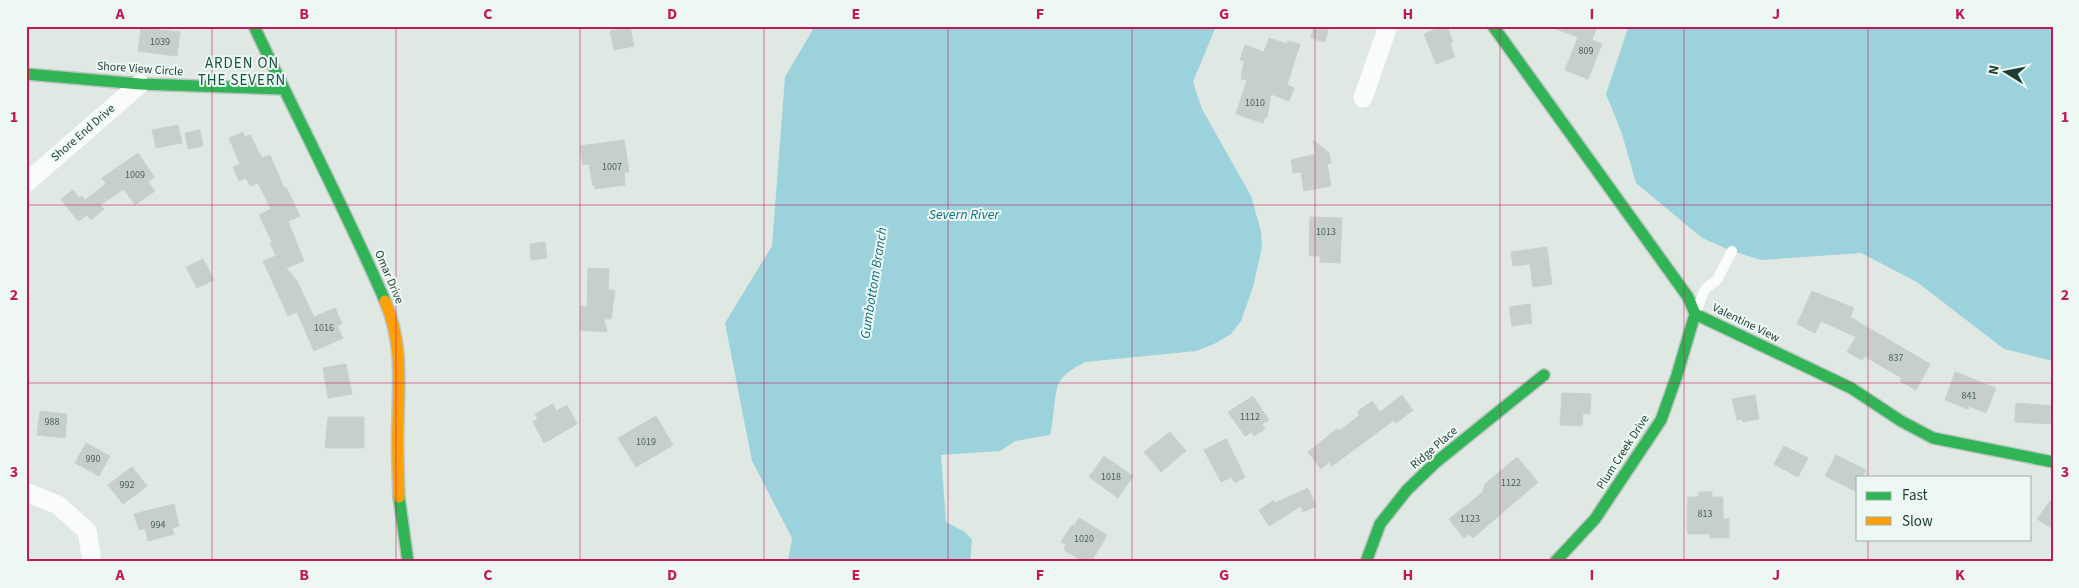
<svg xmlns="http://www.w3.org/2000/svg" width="2079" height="588" viewBox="0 0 2079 588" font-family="'Source Sans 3',sans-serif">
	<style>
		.water { fill: #9bd2dc }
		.building { fill: #c7cfcc; stroke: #c9d1cd }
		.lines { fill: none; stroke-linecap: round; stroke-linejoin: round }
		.fast-casing { stroke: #b9c5c0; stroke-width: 14 }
		.slow-casing { stroke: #b9c5c0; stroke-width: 14 }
		.lane { stroke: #fafcfb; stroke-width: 10 }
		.street { stroke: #fafcfb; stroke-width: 19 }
		.fast { stroke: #30b455; stroke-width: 11 }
		.slow { stroke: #ff9f0a; stroke-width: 11 }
		.grid { fill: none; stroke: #c2185b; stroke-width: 1; stroke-opacity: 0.55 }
		.labels { text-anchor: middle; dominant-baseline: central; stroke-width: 4; stroke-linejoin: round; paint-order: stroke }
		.number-label { font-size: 10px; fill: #48625b }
		.street-label { font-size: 12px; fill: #1d3d34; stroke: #eef8f3 }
		.water-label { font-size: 14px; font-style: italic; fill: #116c7f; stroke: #eef8f3 }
		.quarter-label { font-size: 15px; letter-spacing: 1px; fill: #175143; stroke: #eef8f3 }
		.neatline { fill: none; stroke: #c2185b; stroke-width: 2 }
		.grid-label { font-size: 16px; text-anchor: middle; font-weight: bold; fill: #c2185b }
	</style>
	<rect width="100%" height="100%" fill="#e0e8e4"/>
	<path class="water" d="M815,26H1216L1193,82L1202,109L1251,196L1261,231L1262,247L1253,287L1241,321L1231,334L1214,344L1196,351L1085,362C1076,367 1066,372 1060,381C1054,389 1054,422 1050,435L1015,441L1000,451L941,455L946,522L965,532L972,540L970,562H788L792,538L752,461L725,323L772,246L785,77Z
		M1630,26H2053V361L2004,349L1917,282L1861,253L1761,260L1732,251L1702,238L1636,183L1622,134L1606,94L1628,28Z"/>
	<path class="building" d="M1314,26H1329L1325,42L1311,38Z
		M1443,26H1447L1453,42L1450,44L1455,57L1436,64L1424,34Z
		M1553,26H1597L1592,40L1602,44L1588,79L1565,70L1578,37L1553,28Z
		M630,27L634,46L614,50L610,31Z
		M141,28L180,32L177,56L138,51Z
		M1269,38L1287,44L1288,41L1300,44L1287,85L1294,88L1289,101L1271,94L1267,118L1265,117L1263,123L1236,114L1247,80L1241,79L1244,61L1240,60L1245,45L1264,52Z
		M178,125L182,143L156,148L152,130Z
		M200,130L203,146L188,149L185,133Z
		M243,132L245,137L250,135L262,158L270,155L284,188L286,187L300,216L288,221L304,261L286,268L297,281L314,317L335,308L342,323L337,326L343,338L314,351L297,312L288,316L263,261L276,256L270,243L272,242L259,215L271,209L258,183L250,186L246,178L239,181L233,167L240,164L229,138Z
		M624,140L629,172H624L625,185L595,189V186H593L589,164L583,165L580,146Z
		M1313,140L1329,153L1331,163L1327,164L1331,186L1304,191L1301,172L1293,173L1291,160L1316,154Z
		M138,153L154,177L148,182L155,191L135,205L124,189L100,205L104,209L91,220L87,215L78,221L61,199L73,190L79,198L82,196L85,200L106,184L102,178Z
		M1310,217L1342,218L1340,263L1320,262V256H1309Z
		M545,242L547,258L531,260L530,244Z
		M1547,247L1552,284L1533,287L1530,264L1513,266L1511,252Z
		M203,259L214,280L197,288L186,267Z
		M588,268L609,269L608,290H615L611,319H604L607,332L580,330L581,306L587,307Z
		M1812,291L1854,308L1850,317L1930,364L1916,390L1900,381L1902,378L1881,366L1864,356L1862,360L1847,352L1856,337L1821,321L1815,333L1797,324Z
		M1530,304L1532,323L1512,326L1509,307Z
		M346,364L352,394L328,398L323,368Z
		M1955,372L1996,388L1986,413L1969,406L1968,409L1945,400Z
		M1562,393L1591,394L1590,414L1583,413L1582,426L1560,425Z
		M1402,395L1413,410L1396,423L1394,420L1332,466L1329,462L1321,469L1308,452L1337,429L1339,431L1360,415L1357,412L1372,401L1380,412Z
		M1755,395L1759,419L1743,422L1742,419L1737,420L1732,399Z
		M1253,396L1269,420L1262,424L1265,429L1254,436L1252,432L1245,436L1228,412Z
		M2016,403L2053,406V424L2015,422Z
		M553,404L556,411L567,405L577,424L544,443L533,422L538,419L535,414Z
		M40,411L67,414L65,438L37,435Z
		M656,416L673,445L636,467L618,438Z
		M328,417H364V448H325Z
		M1170,432L1186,451L1161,472L1144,452Z
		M1226,439L1245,477L1235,483L1232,477L1221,482L1204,450Z
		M86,443L110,456L99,476L75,463Z
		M1784,446L1808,458L1798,477L1774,464Z
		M1836,455L1866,470L1862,477H1858V485L1855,491L1825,476Z
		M1104,456L1133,476L1118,498L1089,477Z
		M1517,457L1538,482L1473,538L1469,534L1464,538L1449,519L1483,492L1485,484Z
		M132,467L147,486L123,504L108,485Z
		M1308,488L1316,506L1303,512L1301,506L1269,526L1259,510L1274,500L1275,503Z
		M1699,492H1712V497H1723V519H1729V538H1710V534H1688L1687,525L1688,497H1699Z
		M2053,497V529L2037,519Z
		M174,504L179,526L172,528L174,534L148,541L145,528L139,530L134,514Z
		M1079,518L1107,535L1091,562H1084L1064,550L1066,544L1061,542L1072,525L1074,526Z"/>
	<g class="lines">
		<g class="fast-casing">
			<path id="fast" d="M254,26C297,118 345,208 385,301
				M1493,26L1688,297L1695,314L1851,388L1901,421L1933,438L2053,462
				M26,74L140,84L283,89
				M399,497L408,562
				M1366,562L1380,524L1407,490L1435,463L1544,375
				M1555,562L1595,519L1661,420L1677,375L1695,314"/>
		</g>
		<g class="slow-casing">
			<path id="slow" d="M385,301C402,340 399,378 398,420C397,446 398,471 399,497"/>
		</g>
		<path class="lane" d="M1697,309L1705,289L1717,280L1732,251"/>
		<path class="street" d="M1363,98L1388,26
			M26,183L140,84
			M26,492L58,505L87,531L92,562"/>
		<use href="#fast" class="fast"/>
		<use href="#slow" class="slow"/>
	</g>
	<path class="grid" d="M212,26V562M396,26V562M580,26V562M764,26V562M948,26V562M1132,26V562M1315,26V562M1500,26V562M1684,26V562M1868,26V477M26,205H2053M26,383H2053M1868,539V562"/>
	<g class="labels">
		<g class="number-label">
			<text x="160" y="42">1039</text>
			<text x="1586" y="51">809</text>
			<text x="1255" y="103">1010</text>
			<text x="612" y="167">1007</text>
			<text x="135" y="175">1009</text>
			<text x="1326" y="232">1013</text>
			<text x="324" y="328">1016</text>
			<text x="1896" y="358">837</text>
			<text x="1969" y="396">841</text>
			<text x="1250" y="417">1112</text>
			<text x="52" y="422">988</text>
			<text x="646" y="442">1019</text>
			<text x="93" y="459">990</text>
			<text x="1111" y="477">1018</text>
			<text x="1511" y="483">1122</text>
			<text x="127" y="485">992</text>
			<text x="1705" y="514">813</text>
			<text x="1470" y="519">1123</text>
			<text x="158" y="525">994</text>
			<text x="1084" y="539">1020</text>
		</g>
		<g class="street-label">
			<text transform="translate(140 69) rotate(4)">Shore View Circle</text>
			<text transform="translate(83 133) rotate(-41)">Shore End Drive</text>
			<text transform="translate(389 277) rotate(67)">Omar Drive</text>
			<text transform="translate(1746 323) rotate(26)">Valentine View</text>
			<text transform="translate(1434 448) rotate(-41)">Ridge Place</text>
			<text transform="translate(1623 452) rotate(-57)">Plum Creek Drive</text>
		</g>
		<g class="water-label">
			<text x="964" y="215">Severn River</text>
			<text transform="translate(874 283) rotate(-81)">Gumbottom Branch</text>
		</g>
		<g class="quarter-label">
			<text x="242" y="63">ARDEN ON<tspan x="242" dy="17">THE SEVERN</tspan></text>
		</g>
	</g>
	<rect width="2079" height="588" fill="none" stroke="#eef8f3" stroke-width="55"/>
	<rect x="1856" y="476" width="175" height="65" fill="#eef8f3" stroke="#9aada7"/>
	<rect x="1866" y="492" width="25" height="8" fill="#30b455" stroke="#9aada7"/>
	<text x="1902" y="500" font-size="15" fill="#1d3d34">Fast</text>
	<rect x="1866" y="517" width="25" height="8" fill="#ff9f0a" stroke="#9aada7"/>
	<text x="1902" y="526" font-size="15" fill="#1d3d34">Slow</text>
	<g transform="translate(2006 72) rotate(280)" stroke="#eef8f3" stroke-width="4" paint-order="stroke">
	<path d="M0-4L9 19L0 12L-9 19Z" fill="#1d3d34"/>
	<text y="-8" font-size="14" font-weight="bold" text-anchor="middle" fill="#1d3d34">N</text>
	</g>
	<rect x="28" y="28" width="2024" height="532" class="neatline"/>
	<g class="grid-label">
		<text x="120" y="19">A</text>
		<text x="304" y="19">B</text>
		<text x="488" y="19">C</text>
		<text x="672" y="19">D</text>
		<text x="856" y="19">E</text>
		<text x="1040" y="19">F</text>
		<text x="1224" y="19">G</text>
		<text x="1408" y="19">H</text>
		<text x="1592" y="19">I</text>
		<text x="1776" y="19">J</text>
		<text x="1960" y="19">K</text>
		<text x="14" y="122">1</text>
		<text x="2065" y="122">1</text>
		<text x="14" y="300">2</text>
		<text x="2065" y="300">2</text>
		<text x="14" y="477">3</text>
		<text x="2065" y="477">3</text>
		<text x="120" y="580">A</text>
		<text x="304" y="580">B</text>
		<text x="488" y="580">C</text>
		<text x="672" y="580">D</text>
		<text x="856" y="580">E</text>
		<text x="1040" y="580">F</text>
		<text x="1224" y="580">G</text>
		<text x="1408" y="580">H</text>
		<text x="1592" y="580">I</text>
		<text x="1776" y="580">J</text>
		<text x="1960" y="580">K</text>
	</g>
</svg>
